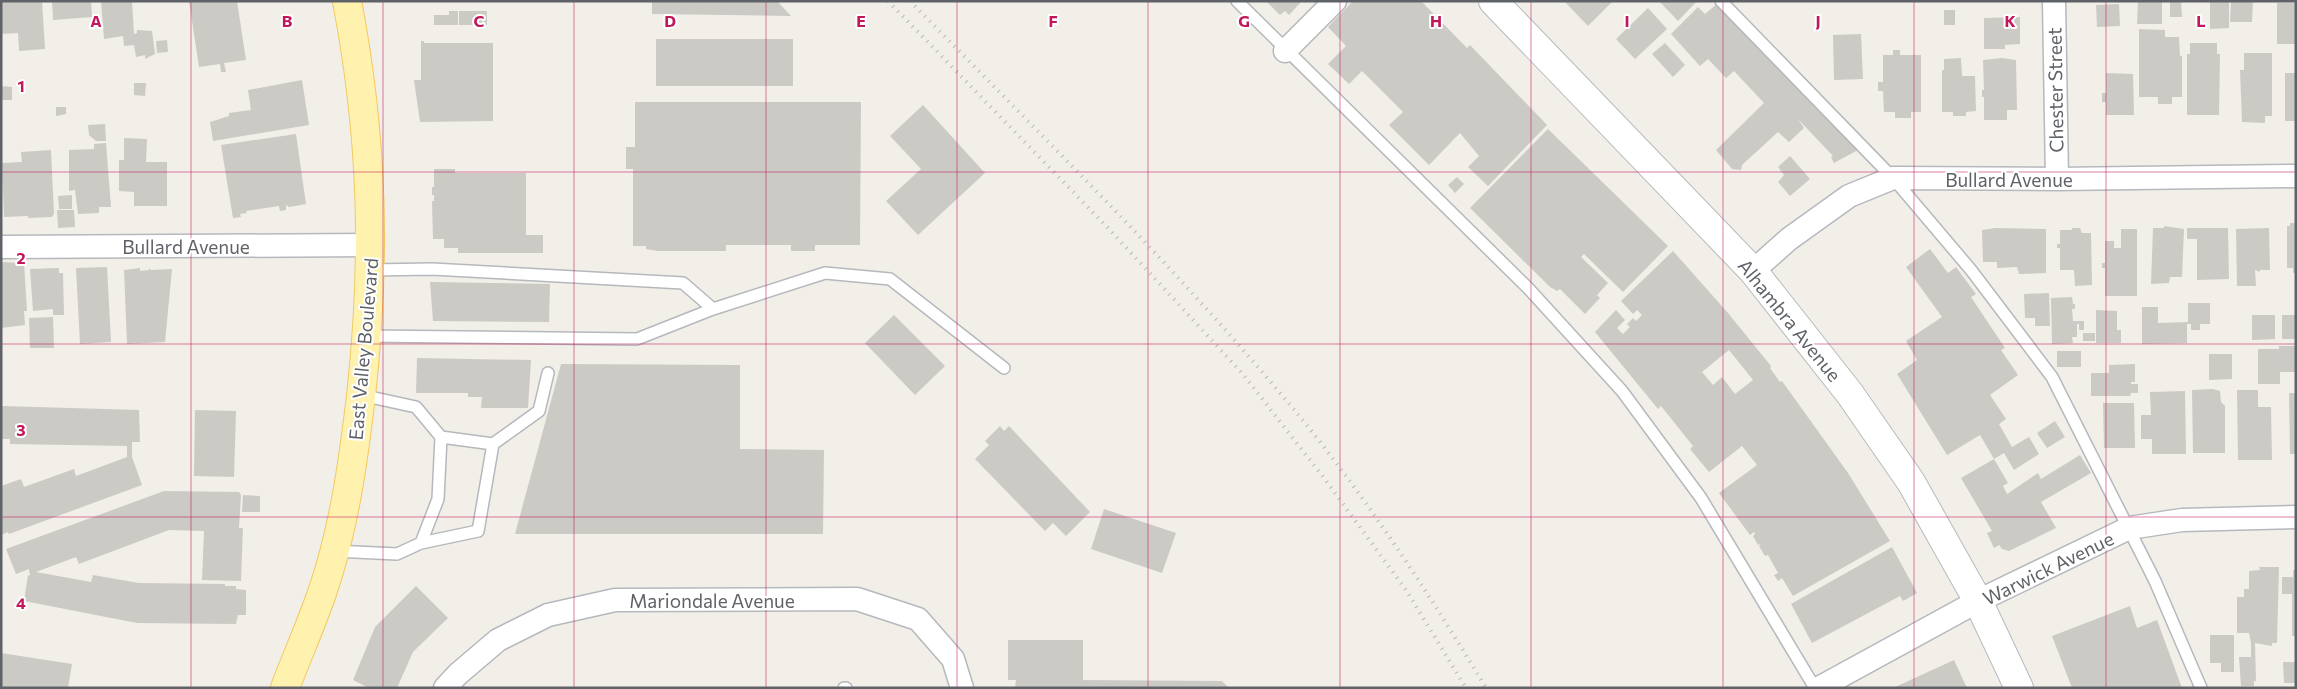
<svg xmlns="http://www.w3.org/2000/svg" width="2297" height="689" viewBox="0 0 2297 689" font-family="Commissioner,sans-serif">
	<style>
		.building { fill: #cccac5; fill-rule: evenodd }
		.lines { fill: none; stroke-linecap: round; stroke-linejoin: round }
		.lane-casing { stroke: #b5b8bc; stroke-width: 14 }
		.street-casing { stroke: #b5b8bc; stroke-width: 25 }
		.secondary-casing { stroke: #b6babf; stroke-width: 30 }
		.primary-casing { stroke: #f2c960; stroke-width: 30 }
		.lane { stroke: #fff; stroke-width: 11 }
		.street { stroke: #fff; stroke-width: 22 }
		.secondary { stroke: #fff; stroke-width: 28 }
		.primary { stroke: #fff2af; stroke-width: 28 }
		.rail { stroke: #b6b7b8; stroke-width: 4; stroke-dasharray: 1 6; stroke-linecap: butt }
		.grid { fill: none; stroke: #c2185b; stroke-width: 1; stroke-opacity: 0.55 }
		.labels { text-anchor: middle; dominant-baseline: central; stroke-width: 4; stroke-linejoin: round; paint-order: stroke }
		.street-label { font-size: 19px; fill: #5f6368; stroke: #fff }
		.grid-label { font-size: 16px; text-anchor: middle; font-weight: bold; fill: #c2185b; stroke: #fff; stroke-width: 4; stroke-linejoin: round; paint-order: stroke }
	</style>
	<rect width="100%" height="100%" fill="#f1efe8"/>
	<path class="building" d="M1,1H42L45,49L19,51L18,33L1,34Z
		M52,1H91L92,17L53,20Z
		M101,1H132L134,34L137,33V30L152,31L155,54L145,59V55L136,57L134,45L124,46L123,36L104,39Z
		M189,1H237L246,60L224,63L226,72H221L220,64L199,67Z
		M652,1H777L791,16L652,14Z
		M1266,1H1302L1289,15L1285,11L1280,15Z
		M1353,1H1421L1467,48L1470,45L1547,125L1488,186L1468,167L1479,156L1460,133L1429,165L1389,125L1403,112L1362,71L1349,84L1328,64L1346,46L1328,27Z
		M1564,1H1613L1588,26Z
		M1659,1H1697L1678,21Z
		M2138,1H2162V24H2137Z
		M2181,1L2182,17H2170V2Z
		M2210,1H2229V28L2210,29Z
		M2231,1H2253L2252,22H2230Z
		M1718,3L1854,144L1858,150L1834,163L1831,157L1833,156L1798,119L1804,128L1789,142L1778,132L1742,165L1741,170L1732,169L1716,150L1764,103L1734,71L1726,78L1708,59L1700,66L1671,34L1698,7L1705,14Z
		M2277,3H2296V44H2277Z
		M2119,4L2120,26L2097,27L2096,5Z
		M1648,8L1667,29L1635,59L1616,39Z
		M1944,10H1955V25H1944Z
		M449,11H458V25H434V15H449Z
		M459,11H487V25H459Z
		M2020,17V44L2005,45V49H1984V18Z
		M2139,29L2165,30V37H2179L2180,56H2182V97H2172V104H2158V97H2139Z
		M1861,34L1863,79L1834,80L1833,35Z
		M656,39H793V86H656Z
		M167,40L168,52L157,53L156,41Z
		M421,41H424V43H493V121L420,122L414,80H421Z
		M1665,43L1685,65L1673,77L1652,54Z
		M2190,43H2217V54H2220L2219,115H2187V54H2190Z
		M1893,50H1900V55H1921V112H1911V118H1895V112H1884L1883,91H1878V82H1883V55H1893Z
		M2244,53H2272V116H2265V123L2242,122L2240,70H2244Z
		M1961,58L1962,76H1975L1976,111L1966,112V116H1953V112H1942V70H1944V59Z
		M2002,58L2016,60L2017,110H2007V120H1984V97H1982V90H1984L1983,60Z
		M2106,73L2133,74L2134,115H2106V102H2102V93H2106Z
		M2285,73H2296V121H2285Z
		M302,80L309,125L213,141L210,122L229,116V113L251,110L248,90Z
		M134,83H146L145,96L134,95Z
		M1,86L12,87V100H1Z
		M635,102H861L860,245H815V251H791V245H726V251H658L646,249V246H633V169H626V147H635Z
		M923,105L985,173L918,235L886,201L921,169L890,136Z
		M56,107H66V114L56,116Z
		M105,124L106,141H96L89,135L88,125Z
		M1548,129L1668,246L1623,292L1584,254L1581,257L1608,283L1597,295L1600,298L1585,314L1560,289L1557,291L1550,287L1470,208Z
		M296,134L306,204L289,207L286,205V210L280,211L279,206L246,211L247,213L240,214L241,217L233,218L221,145Z
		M124,138L147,139L146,162H167V206H134V192L119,191V160H124Z
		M106,143L111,207H99V213L78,214L75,190L69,191V150L94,149V144Z
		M51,150L54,214L52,217L28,218V216L4,217L2,163L22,162L21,152Z
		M1790,156L1810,179L1790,196L1778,182L1784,175L1778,167Z
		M434,169H455V173H526V235H543V253H458V248H444V239H433L432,201H434V195H432V187H434Z
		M1457,177L1464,184L1455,193L1448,185Z
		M72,195V209H59L58,196Z
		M57,210H74L75,227L58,228Z
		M2290,223H2296V273H2293V268H2287V226H2290Z
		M2164,226L2184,229L2182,277H2170L2169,283L2151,284L2153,228H2164Z
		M1995,228L2046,229V273L2019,274L2017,267L1997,268V262H1983L1982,230Z
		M2072,228H2080L2082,233H2091L2092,285L2075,286L2074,270H2060V248H2057V244H2060V230H2072Z
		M2187,228H2228L2229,279L2197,280V239H2187Z
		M2269,228L2270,270H2260V272L2255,270L2256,286H2237L2236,229Z
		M2121,229H2137V296H2105V268H2102V263H2105V241H2114V248H2121Z
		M1930,249L1948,273L1956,267L1976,294L1971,297L2005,348L2001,350L2018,375L1990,395L2006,419L1999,424L2012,447L2029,437L2039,454L2014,470L2004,453L1994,459L1980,435L1947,455L1897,374L1917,360L1906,341L1942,317L1906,267Z
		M1673,251L1728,313L1771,366L1770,368L1780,382L1782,381L1848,473L1890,541L1793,596L1782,578L1778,581L1774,575L1778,573L1768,555L1765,556L1759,546L1761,543L1758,545L1753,536L1755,534L1754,532L1750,535L1719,493L1757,465L1742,446L1709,472L1690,449L1693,446L1661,406L1658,409L1595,332L1616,310L1625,320L1617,328L1623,334L1630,327L1627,324L1633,318L1636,321L1642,315L1637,310L1633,314L1621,301ZM1729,350L1753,380L1735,394L1722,377L1713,385L1702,372Z
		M1,262L24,263L27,311H24L25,325L1,328Z
		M107,267L111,342L80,344L76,268Z
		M59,268V273H63L64,315H53V309L33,311L30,269Z
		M140,268V271L149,270V268L151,270L172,269L165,342L127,344L124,270Z
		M430,282L550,284L549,322L433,321Z
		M2049,293L2050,326H2035V318H2025L2024,294Z
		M2072,297L2073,304H2075V309H2072L2073,321H2084V330H2079V324H2077V337H2072L2073,343L2052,344L2051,298Z
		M2188,303H2210V324H2200V330H2191V324H2187V343L2142,344V307H2158V323L2188,322Z
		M2096,310L2117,311V330H2121V343H2096Z
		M894,315L945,366L915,395L865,343Z
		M2252,315H2275V339L2252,340Z
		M2282,315H2296V339H2282Z
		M53,317L54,348H30L29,318Z
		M2083,333H2095V341H2083Z
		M2279,346H2296V372H2280V384H2258V349H2279Z
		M2057,351H2081V367H2057Z
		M2209,354H2232V379L2209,380Z
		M417,358L531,360L528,408H481L482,397H468V393H416Z
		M561,364L740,365V449L824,450L823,534H515Z
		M2135,364V382H2131V384H2138V393H2131L2130,396H2091V373H2109V365Z
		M2213,389L2220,391L2221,402L2225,406V453H2193L2192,390Z
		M2237,390H2258V407H2271L2272,460H2238Z
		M2185,391L2186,454H2152V439H2141V415H2151L2150,392Z
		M2289,393H2296V454H2290Z
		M2103,403H2134L2135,448H2104Z
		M1,406L139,410L140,442H132V457L142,485L9,534L8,532L1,535V486L21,479L24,487L74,469L76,476L127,457V446L10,444V439H1Z
		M195,410L236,411L234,477L194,476Z
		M2055,421L2065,437L2047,448L2037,433Z
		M1000,426L1004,431L1009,426L1090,512L1066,536L1053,523L1045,531L975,459L989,445L985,441Z
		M2080,455L2091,473L2041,502L2056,528L2009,551L2002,549L1999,545L1994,548L1987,533L1992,531L1961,478L1994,459L2008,483L2003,486L2007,494L2038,473L2041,479Z
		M164,491L239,492L241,495L239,528H243L241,581L202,580L204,531L169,530L79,564L76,557L36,572L91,582L93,575L139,583L225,584V586H236V589L246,590V615H238L236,624L137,623L24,601L28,575L30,576L29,569L16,574L6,549Z
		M243,495L260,496V512H242Z
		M1104,509L1176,533L1162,573L1091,549Z
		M1892,547L1917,593L1903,601L1900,596L1812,643L1791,604Z
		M2259,567H2279L2277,643H2272V646L2255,643L2256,681H2254V686H2241L2239,657H2251V643L2249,633H2237V597H2244V589H2249V571L2260,570Z
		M2293,570H2296V636H2292V594H2282V577H2293Z
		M416,586L448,618L413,652L397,688H369L353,680L375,627Z
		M2130,606L2137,628L2157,620L2182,688H2072L2052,636Z
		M2210,635H2234V672H2221V663H2210Z
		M1008,640H1083V680L1222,681L1229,688H1015L1016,680H1008Z
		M1,653L72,664L68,688H1Z
		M1954,660L1967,688H1893Z
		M2283,662H2296V683H2284Z"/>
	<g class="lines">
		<g class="lane-casing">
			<path id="lane" d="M1237,1L1528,288L1622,391L1701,498L1815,688
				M1721,1L1893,178L1971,270L2052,377L2155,581L2201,688
				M371,270L432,269L683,283L713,309L825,273L890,279L1004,368
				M367,336L637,339L713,309
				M441,437L493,444
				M421,543L478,531L493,444L539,411L548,373
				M334,551L397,554L421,543L438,499L441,437L416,407L361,395
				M844,688H846"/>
		</g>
		<g class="street-casing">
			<path id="street" d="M2054,1L2057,179
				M1285,51L1335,1
				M1,247L371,245
				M1753,271L1789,239L1849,196L1893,178L2057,179L2296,176
				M445,688L458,674L498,640L548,615L615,600L857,599L918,619L953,659L962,688
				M1819,688L1978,601L2129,528L2182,520L2296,517"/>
		</g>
		<g class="secondary-casing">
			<path id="secondary" d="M1493,1L1753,271L1850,394L1911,482L1978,601L2019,688"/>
		</g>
		<g class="primary-casing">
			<path id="primary" d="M285,688C297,656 311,625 322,593C344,529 353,463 361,396C376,259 373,137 347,1"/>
		</g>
		<use href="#lane" class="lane"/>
		<use href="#street" class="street"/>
		<use href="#secondary" class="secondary"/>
		<use href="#primary" class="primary"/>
		<path class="rail" d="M888,1L1109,229L1242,373L1324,478L1406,590L1466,688
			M910,1C1045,139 1183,274 1305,423C1372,506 1431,597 1486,688"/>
	</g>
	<path class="grid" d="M191,1V688M383,1V688M574,1V688M766,1V688M957,1V688M1148,1V688M1340,1V688M1531,1V688M1723,1V688M1914,1V688M2106,1V688M1,172H2296M1,344H2296M1,517H2296"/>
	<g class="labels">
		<g class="street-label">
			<text transform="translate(2055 90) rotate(-91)">Chester Street</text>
			<text x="2009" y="179">Bullard Avenue</text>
			<text x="186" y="246">Bullard Avenue</text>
			<text transform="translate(1790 320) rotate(51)">Alhambra Avenue</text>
			<text transform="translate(363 349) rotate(-85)">East Valley Boulevard</text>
			<text transform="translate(2048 568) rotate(-26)">Warwick Avenue</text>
			<text x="712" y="600">Mariondale Avenue</text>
		</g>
	</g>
	<g class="grid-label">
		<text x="96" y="27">A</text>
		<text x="287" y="27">B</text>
		<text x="479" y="27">C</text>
		<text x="670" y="27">D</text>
		<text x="861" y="27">E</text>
		<text x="1053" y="27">F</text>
		<text x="1244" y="27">G</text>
		<text x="1436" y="27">H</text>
		<text x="1627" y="27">I</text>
		<text x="1818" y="27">J</text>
		<text x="2010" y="27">K</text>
		<text x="2201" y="27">L</text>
		<text x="21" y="92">1</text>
		<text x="21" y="264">2</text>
		<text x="21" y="436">3</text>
		<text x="21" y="609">4</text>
	</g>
	<rect width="2297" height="689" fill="none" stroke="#5f6368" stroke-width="5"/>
</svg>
